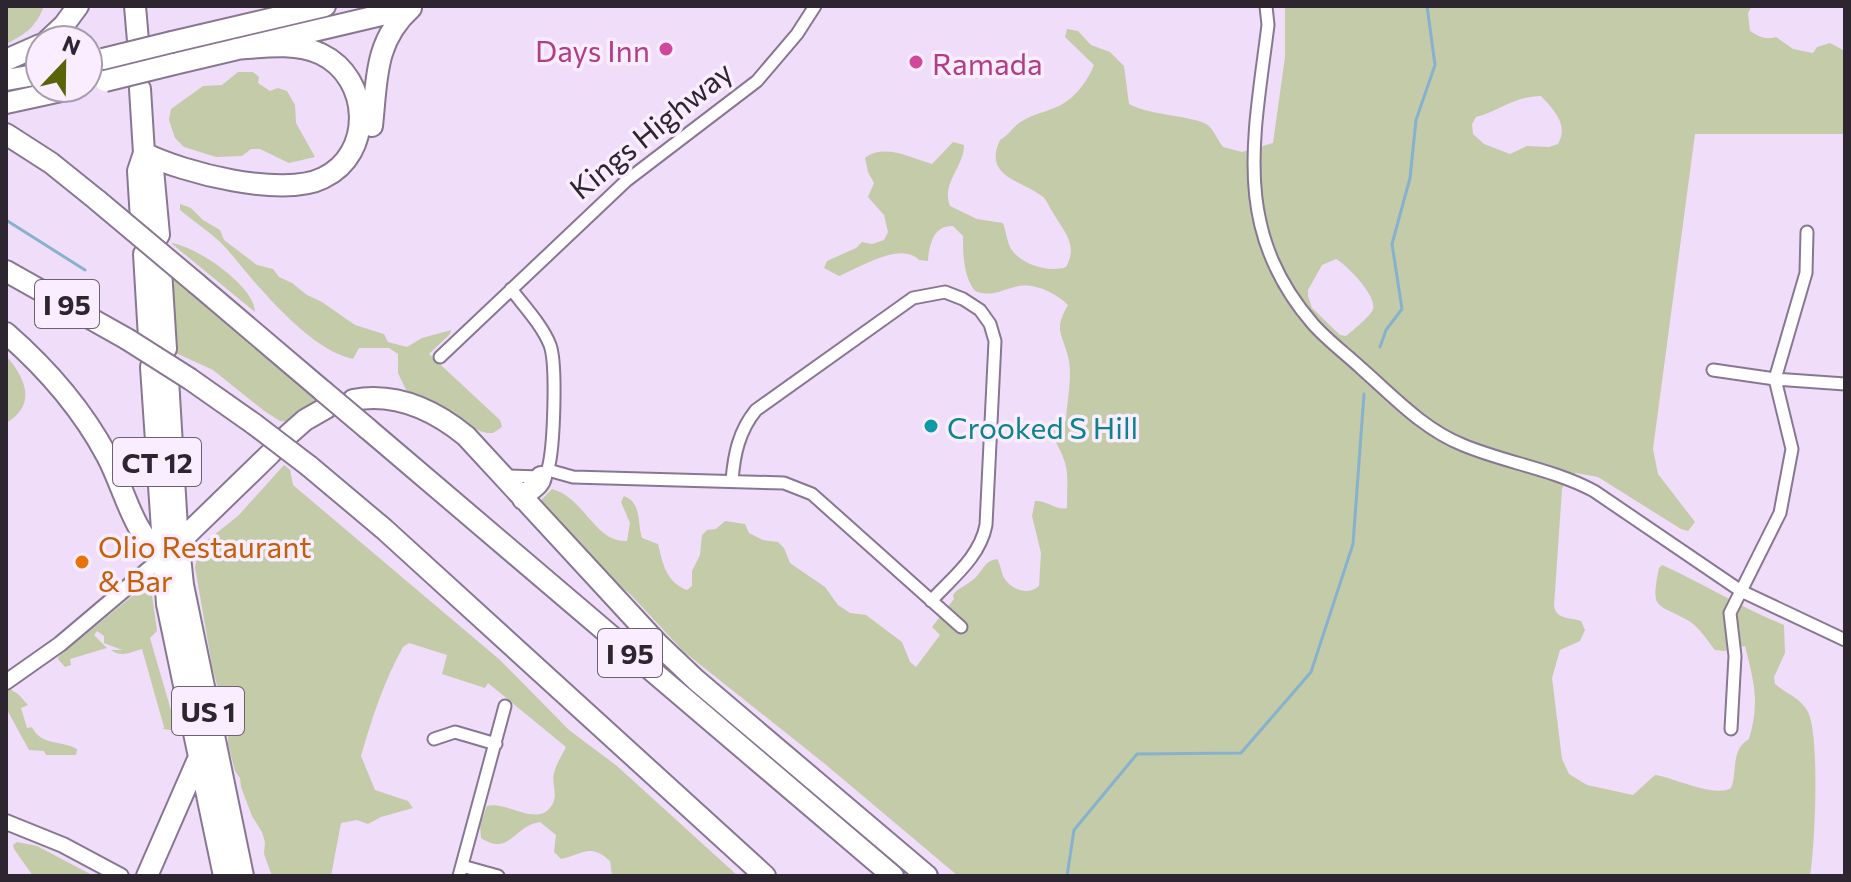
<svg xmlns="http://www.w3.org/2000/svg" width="1851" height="882" viewBox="0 0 1851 882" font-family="Commissioner,sans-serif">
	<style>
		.green { fill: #c3cba9; fill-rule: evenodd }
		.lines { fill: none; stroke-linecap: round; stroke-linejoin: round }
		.stream { stroke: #87b2ce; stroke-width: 3 }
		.street-casing { stroke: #887791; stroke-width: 15 }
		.secondary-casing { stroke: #887791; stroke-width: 18 }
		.highway-casing { stroke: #887791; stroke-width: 24 }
		.street { stroke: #fff; stroke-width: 11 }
		.secondary { stroke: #fff; stroke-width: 14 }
		.highway { stroke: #fff; stroke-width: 20 }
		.highway-bridge-casing { stroke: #887791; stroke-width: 24; stroke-linecap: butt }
		.highway-bridge { stroke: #fff; stroke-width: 20 }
		.hotel-dot { fill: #d1479c; stroke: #f9edff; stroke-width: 3 }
		.culture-dot { fill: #0f9aa8; stroke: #f9edff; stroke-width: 3 }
		.food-dot { fill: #e8710a; stroke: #f9edff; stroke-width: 3 }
		.labels { text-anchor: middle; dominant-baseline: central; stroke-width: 7; stroke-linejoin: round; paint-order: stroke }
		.shield { fill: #f9edff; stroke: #6a626f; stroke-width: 2 }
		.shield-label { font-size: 28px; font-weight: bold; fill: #2d2631 }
		.hotel-label { font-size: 30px; fill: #b23c85; stroke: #f9edff; text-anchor: end }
		.street-label { font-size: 30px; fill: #2d2631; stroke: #f9edff }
		.culture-label { font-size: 30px; fill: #0d838f; stroke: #f9edff; text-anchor: start }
		.food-label { font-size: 30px; fill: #c56008; stroke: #f9edff; text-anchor: start }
	</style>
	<rect width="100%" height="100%" fill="#f0ddfa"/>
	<path class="green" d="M6,6H44C36,27 26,34 6,44Z
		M1285,6H1752L1748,13L1750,31C1760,37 1765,40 1776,37L1793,49L1813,53L1817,47L1830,43L1845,51V134H1695L1653,449L1658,474L1695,522L1688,531L1681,529L1598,477L1576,473L1566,480L1562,489L1554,606C1557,620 1569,617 1581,621L1585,630L1580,641L1560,650L1552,678L1562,759L1569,774L1587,785L1633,795L1655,775C1675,778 1715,798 1731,788C1738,771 1730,750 1749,739C1760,702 1754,682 1745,646L1724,651L1715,650C1707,640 1699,627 1689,621C1657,602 1650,612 1659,568L1662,565C1704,584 1742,608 1784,625L1785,653L1774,677L1775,684C1786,694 1800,697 1808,712C1820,736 1815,847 1810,876H958L825,764L683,651L632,596L601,569L542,504V499L552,489C584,497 595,543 627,541L630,523L621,502L624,496C642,503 637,522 642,538L658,544C663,564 666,582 687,590L692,586V571L700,555L702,535L707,530L716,529L725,521L745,524L749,533L763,540L778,542L784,548L790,563L825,587L838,605L850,613L866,615L902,642L910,662L916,667L940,635L932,627L954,599L953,595C959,587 966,586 974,579C983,571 984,561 997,559C1001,565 1001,572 1004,578C1012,590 1028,596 1039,586L1041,553L1032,516L1035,501C1047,500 1057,511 1067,508C1067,470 1071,469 1052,435L1053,431L1063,426L1066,420C1067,401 1072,379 1069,361C1064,335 1052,332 1068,305C1057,294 1036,283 1019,286C1002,289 993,298 975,291C963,276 963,253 963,236L953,226C934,225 929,244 928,261L919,260C901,241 859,268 839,276L824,268L827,261L856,248L862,242L872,244L884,240L888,232L884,215L868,197L874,183L868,172L865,158C884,143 911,158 932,164L953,142L964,145C964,167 941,183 950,206L977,219L1003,223C1006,231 1007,242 1011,249C1022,265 1049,273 1066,267C1079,244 1063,231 1052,211C1048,205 1047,200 1042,196C1020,180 983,176 1000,140C1009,135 1011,129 1019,123C1033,113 1048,112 1061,105C1076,97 1088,80 1094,65L1065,37L1067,29L1078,31L1091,45L1110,52L1124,66L1129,104C1150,116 1199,116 1209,126C1215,132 1218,141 1223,147L1242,152L1273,143L1285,57ZM1541,96C1554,110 1569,125 1558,144L1549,147L1527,146L1510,154L1484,144L1473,134L1472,124L1476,117C1502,110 1512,97 1541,96ZM1336,259C1347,265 1377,296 1373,309C1371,316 1352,331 1346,336L1340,335L1312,308L1308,296V290L1322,265Z
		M238,72H253L259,77L258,83L270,91L278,88L287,91L295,105L296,123L315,157L289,163L260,149H251L242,156L216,157L184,147L175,138L169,120L171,109L203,86L222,85Z
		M180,204L191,208L203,220L220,230L224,240L257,265L273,269L279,277L292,283L307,295L322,302L355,325L384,334L388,342L407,347L422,338L451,330L450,334L429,354L500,420L502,427L493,433C468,435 437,397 407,392L398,373V354L389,348H359L353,359C311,351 258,287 232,255C218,237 197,224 180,210Z
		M171,243C196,246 255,286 255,312Z
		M172,278L315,399L316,403L291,422L280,421L263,410L213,370L176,353Z
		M6,356C26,378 37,405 6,423Z
		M284,465L290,470L293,485L500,660L569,730L617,766L738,876H612L610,861C590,842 581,855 561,859L554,852L556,835L540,822C513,826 510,857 481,838L480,825L487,806C505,801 533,824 548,810C562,797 549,784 555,770C557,762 563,754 566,747L488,683L485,688L442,674L447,655L409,643L403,647C384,681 372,718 361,756L375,790L408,801L413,808L381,817L368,824L357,820L341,823L331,876H272L264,854L265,842L262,832L252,816L241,787L240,778L235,771L228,744V728L212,666L195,567L200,546L238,516Z
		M148,587L152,595L157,631L150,638L177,731L163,729L164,727L142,649C131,652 121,658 111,650H122L104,643V636L97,631L94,635L107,648L70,659L71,665L65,667L58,659L59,656L141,589Z
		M10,689L18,694L28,705L21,708L27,728L32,727C41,746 61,740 77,749L76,755H46L44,751L29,750L6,708V691Z
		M17,842L37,846L94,876H33L14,849L13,845Z"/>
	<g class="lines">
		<path class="stream" d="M6,220L85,270
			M1380,347L1386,330L1402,309L1392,244L1410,178L1416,120L1435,65L1427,6
			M1067,876L1074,830L1137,754L1241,753L1311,672L1353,544L1364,394"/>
		<g class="street-casing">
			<path id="street" d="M1266,6L1268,25C1254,138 1231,229 1313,324C1327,340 1346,354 1362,369C1394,397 1423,429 1463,445C1506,463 1553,469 1594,491L1741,591L1845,640
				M440,357L626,181L757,81L797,34L815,6
				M1713,370L1775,379L1845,384
				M548,470L573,477L784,483L812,494L961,627
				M507,476L541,477L548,469C554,448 557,364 550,345C542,325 524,306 511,289
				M732,481C734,454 739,431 756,410L913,298L945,292L963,299L980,310L990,324L995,341L986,525C980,557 952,578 931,601
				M1731,729L1735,656L1730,613L1780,513L1792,449L1775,379L1806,273L1807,232
				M434,739L455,732L496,744
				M462,866L498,876
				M459,876L505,706"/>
		</g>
		<g class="secondary-casing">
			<path id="secondary" d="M6,682L60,644L163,557
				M6,822L63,845L121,876"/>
		</g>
		<g class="highway-casing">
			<path id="highway" d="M135,6L138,41
				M48,40L64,25L78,6
				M172,42L325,6
				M6,60L40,45
				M174,64L411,8
				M6,80L40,74
				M140,89L144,153L153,169L159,235
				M6,103L75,88
				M372,126C377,81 374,41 411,8
				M6,134L51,163L97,200
				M144,153C183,173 283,198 323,178C374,154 371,78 321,54C296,42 263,47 236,49
				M141,220L138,171L144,153
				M144,254L149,338
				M161,269L166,349
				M6,271L127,339
				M197,284L323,391
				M6,333C46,368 82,409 107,456C125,490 132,532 163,557
				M151,367L167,604L224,876
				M168,379L177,528L183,585L243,876
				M190,379L254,424
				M353,400C395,392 434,410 466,436L658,644L696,680L927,876
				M368,429L893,876
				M288,435L305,420L326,408
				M309,466L384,529L765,876
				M523,499C528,489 539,487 541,477
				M170,551L271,453
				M147,876L199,757"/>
		</g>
		<use href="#street" class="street"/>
		<use href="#secondary" class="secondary"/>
		<use href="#highway" class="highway"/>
		<g class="highway-bridge-casing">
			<path id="highway-bridge" d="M103,59L172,42
				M105,81L174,64
				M97,200L197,284
				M127,339L190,379
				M323,391L368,429
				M254,424L309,466"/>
		</g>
		<use href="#highway-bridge" class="highway-bridge"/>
	</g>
	<g class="hotel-dot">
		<circle cx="666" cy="49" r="8"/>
		<circle cx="916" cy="62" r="8"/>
	</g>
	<circle class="culture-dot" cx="931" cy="426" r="8"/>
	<circle class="food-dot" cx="82" cy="562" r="8"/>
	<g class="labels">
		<g class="shield">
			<rect x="35" y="280" width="64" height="48" rx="6"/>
			<rect x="113" y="438" width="88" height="48" rx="6"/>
			<rect x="598" y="629" width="64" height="48" rx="6"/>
			<rect x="172" y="687" width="72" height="48" rx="6"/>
		</g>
		<g class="shield-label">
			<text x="67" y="304">I 95</text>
			<text x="157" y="462">CT 12</text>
			<text x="630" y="653">I 95</text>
			<text x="208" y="711">US 1</text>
		</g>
		<g class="hotel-label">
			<text x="650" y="49">Days Inn</text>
			<text x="932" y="62" text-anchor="start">Ramada</text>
		</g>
		<g class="street-label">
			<text transform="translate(650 129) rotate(-39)">Kings Highway</text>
		</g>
		<g class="culture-label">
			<text x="947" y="426">Crooked S Hill</text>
		</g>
		<g class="food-label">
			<text x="98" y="545">Olio Restaurant<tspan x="98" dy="34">&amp; Bar</tspan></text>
		</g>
	</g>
	<rect width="1851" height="882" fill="none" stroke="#2d2631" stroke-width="16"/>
	<g transform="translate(64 64) rotate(22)"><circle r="38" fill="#f9edff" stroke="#a79dad" stroke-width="2"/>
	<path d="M0-6L14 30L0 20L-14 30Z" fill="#586407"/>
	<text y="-12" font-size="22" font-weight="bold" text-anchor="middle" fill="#2d2631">N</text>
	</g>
</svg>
